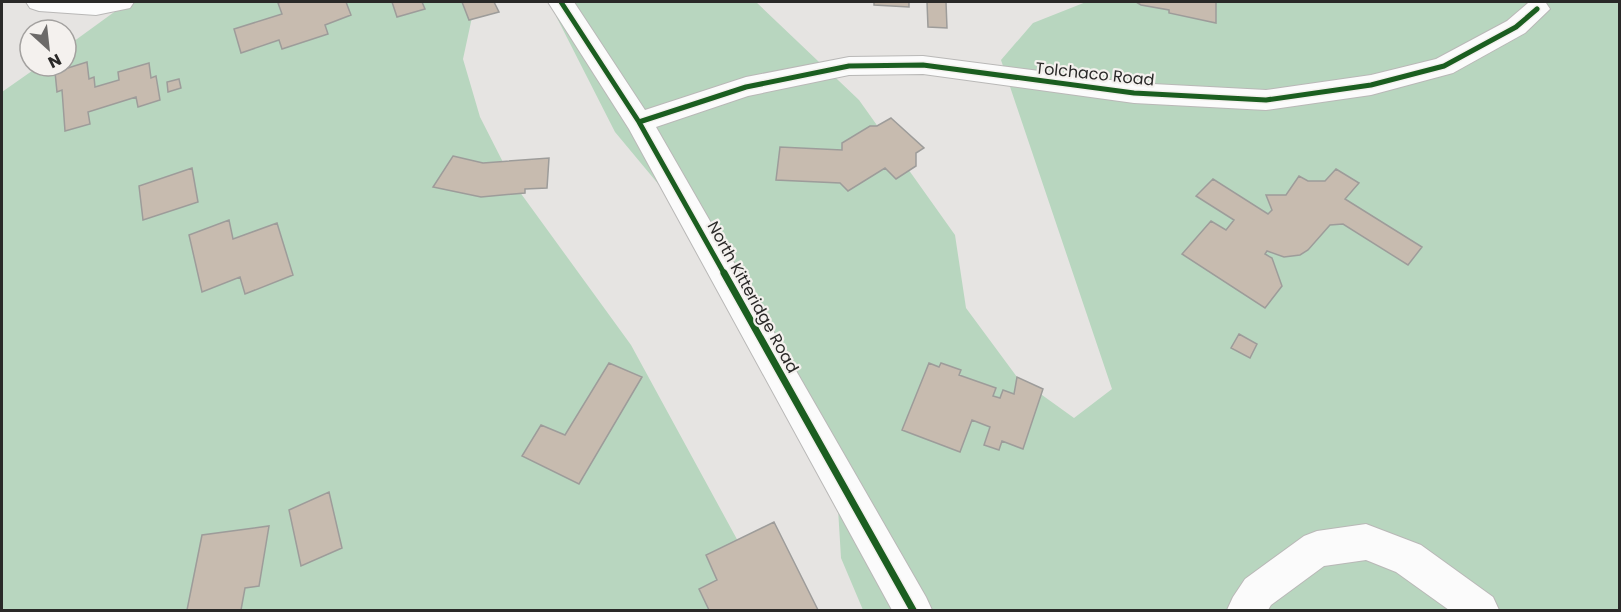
<svg xmlns="http://www.w3.org/2000/svg" width="1621" height="612" viewBox="0 0 1621 612" font-family="Poppins,sans-serif">
	<style>
		.green { fill: #b8d6bf }
		.building { fill: #c7bbaf; stroke: #9d9c9a; stroke-width: 1.5 }
		.lines { fill: none; stroke-linecap: round; stroke-linejoin: round }
		.minor-casing { stroke: #b9b8b7; stroke-width: 2 }
		.minor { fill: #fbfbfb; fill-rule: evenodd }
		.cycleway-far1-casing { stroke: #f4f1ee; stroke-width: 8 }
		.cycleway-casing { stroke: #f4f1ee; stroke-width: 10 }
		.cycleway-far1 { stroke: #1b5e20; stroke-width: 5 }
		.cycleway { stroke: #1b5e20; stroke-width: 7 }
		.labels { text-anchor: middle; dominant-baseline: central; stroke-width: 4.5; stroke-linejoin: round; paint-order: stroke }
		.street-label { font-size: 16px; fill: #2a2928; stroke: #f4f1ee }
	</style>
	<rect width="100%" height="100%" fill="#e6e4e2"/>
	<path class="green" d="M128,2H471L474,8L463,59L480,117L514,184L631,345L739,543L711,610H2V92L39,66H66V47Z
		M563,2H756L859,100L955,235L966,308L1017,377L1074,418L1112,389L1001,60L1033,23L1086,2H1619V610H863L841,558L835,459L793,366L739,281L615,132L556,16Z"/>
	<path class="building" d="M281,2H346L351,15L325,25L328,34L282,49L279,40L241,53L234,29L282,14L278,3Z
		M392,2H422L425,9L397,17Z
		M462,2H494L499,12L469,20Z
		M874,2H909V7L874,5Z
		M927,2H946L947,28L928,27Z
		M1136,2H1216V23L1169,13V10L1141,5Z
		M87,62L89,79L94,77L95,87L119,80L118,72L149,63L151,78L156,76L160,100L138,107L136,97L88,112L90,124L65,131L62,90L57,92L55,72Z
		M179,79L181,88L168,92L167,82Z
		M891,118L924,148L916,153V166L896,179L885,168L848,191L840,183L776,180L780,147L842,150V143L870,126H877Z
		M453,156L483,163L549,158L547,188L525,189V193L481,197L433,187Z
		M192,168L198,202L143,220L139,186Z
		M1336,169L1359,183L1345,199L1422,247L1408,265L1343,224L1330,225L1308,250L1300,255L1284,257L1267,251L1265,254L1272,258L1282,286L1265,308L1182,254L1211,221L1226,230L1234,220L1196,196L1213,179L1268,214L1272,210L1266,195H1286L1299,176L1308,181H1325Z
		M229,220L233,239L277,223L293,275L245,294L240,277L202,292L189,235Z
		M1239,334L1257,344L1250,358L1231,348Z
		M609,363L642,377L579,484L522,456L541,425L565,435Z
		M929,363L939,367L941,363L961,370L959,375L996,388L993,396L1000,398L1003,390L1014,394L1017,377L1043,389L1023,449L1002,441L999,450L984,445L990,427L972,420L960,452L902,430Z
		M329,492L342,548L301,566L289,510Z
		M774,522L818,610H709L699,589L717,580L706,555Z
		M269,526L259,586L245,588L241,610H187L202,535Z"/>
	<g class="lines">
		<g class="minor-casing">
			<path id="minor" d="M26,2H134L130,8L96,15L39,11L30,8Z
				M548,2H574L645,110L746,77L849,57L923,56L1134,83L1266,90L1371,75L1436,59L1507,21L1528,3H1546L1550,9L1525,33L1453,73L1371,95L1266,110L1134,103L923,74L849,75L748,96L656,127L926,597L932,610H892L629,129Z
				M1366,524L1421,545L1493,597L1499,610H1449L1396,572L1366,560L1324,566L1271,605L1268,610H1227L1233,597L1245,579L1304,536L1317,531Z"/>
		</g>
		<use href="#minor" class="minor"/>
		<g class="cycleway-far1-casing">
			<path id="cycleway-far1" d="M561,2L639,122L725,275
				M639,122L746,87L849,66L923,65L1134,93L1266,100L1371,85L1444,66L1516,27L1537,9"/>
		</g>
		<g class="cycleway-casing">
			<path id="cycleway" d="M724,273L913,610"/>
		</g>
		<use href="#cycleway-far1" class="cycleway-far1"/>
		<use href="#cycleway" class="cycleway"/>
	</g>
	<g class="labels">
		<g class="street-label">
			<text transform="translate(1095 74) rotate(6)">Tolchaco Road</text>
			<text transform="translate(753 297) rotate(61)">North Kitteridge Road</text>
		</g>
	</g>
	<rect width="1621" height="612" fill="none" stroke="#2a2928" stroke-width="6"/>
	<g transform="translate(48 48) rotate(153)"><circle r="28" fill="#f4f1ee" stroke="#a3a19f" stroke-width="1.5"/>
	<path d="M0-4.5L10 22L0 15L-10 22Z" fill="#6c6a69"/>
	<text y="-9" font-size="16" font-weight="bold" text-anchor="middle" fill="#2a2928">N</text>
	</g>
</svg>
